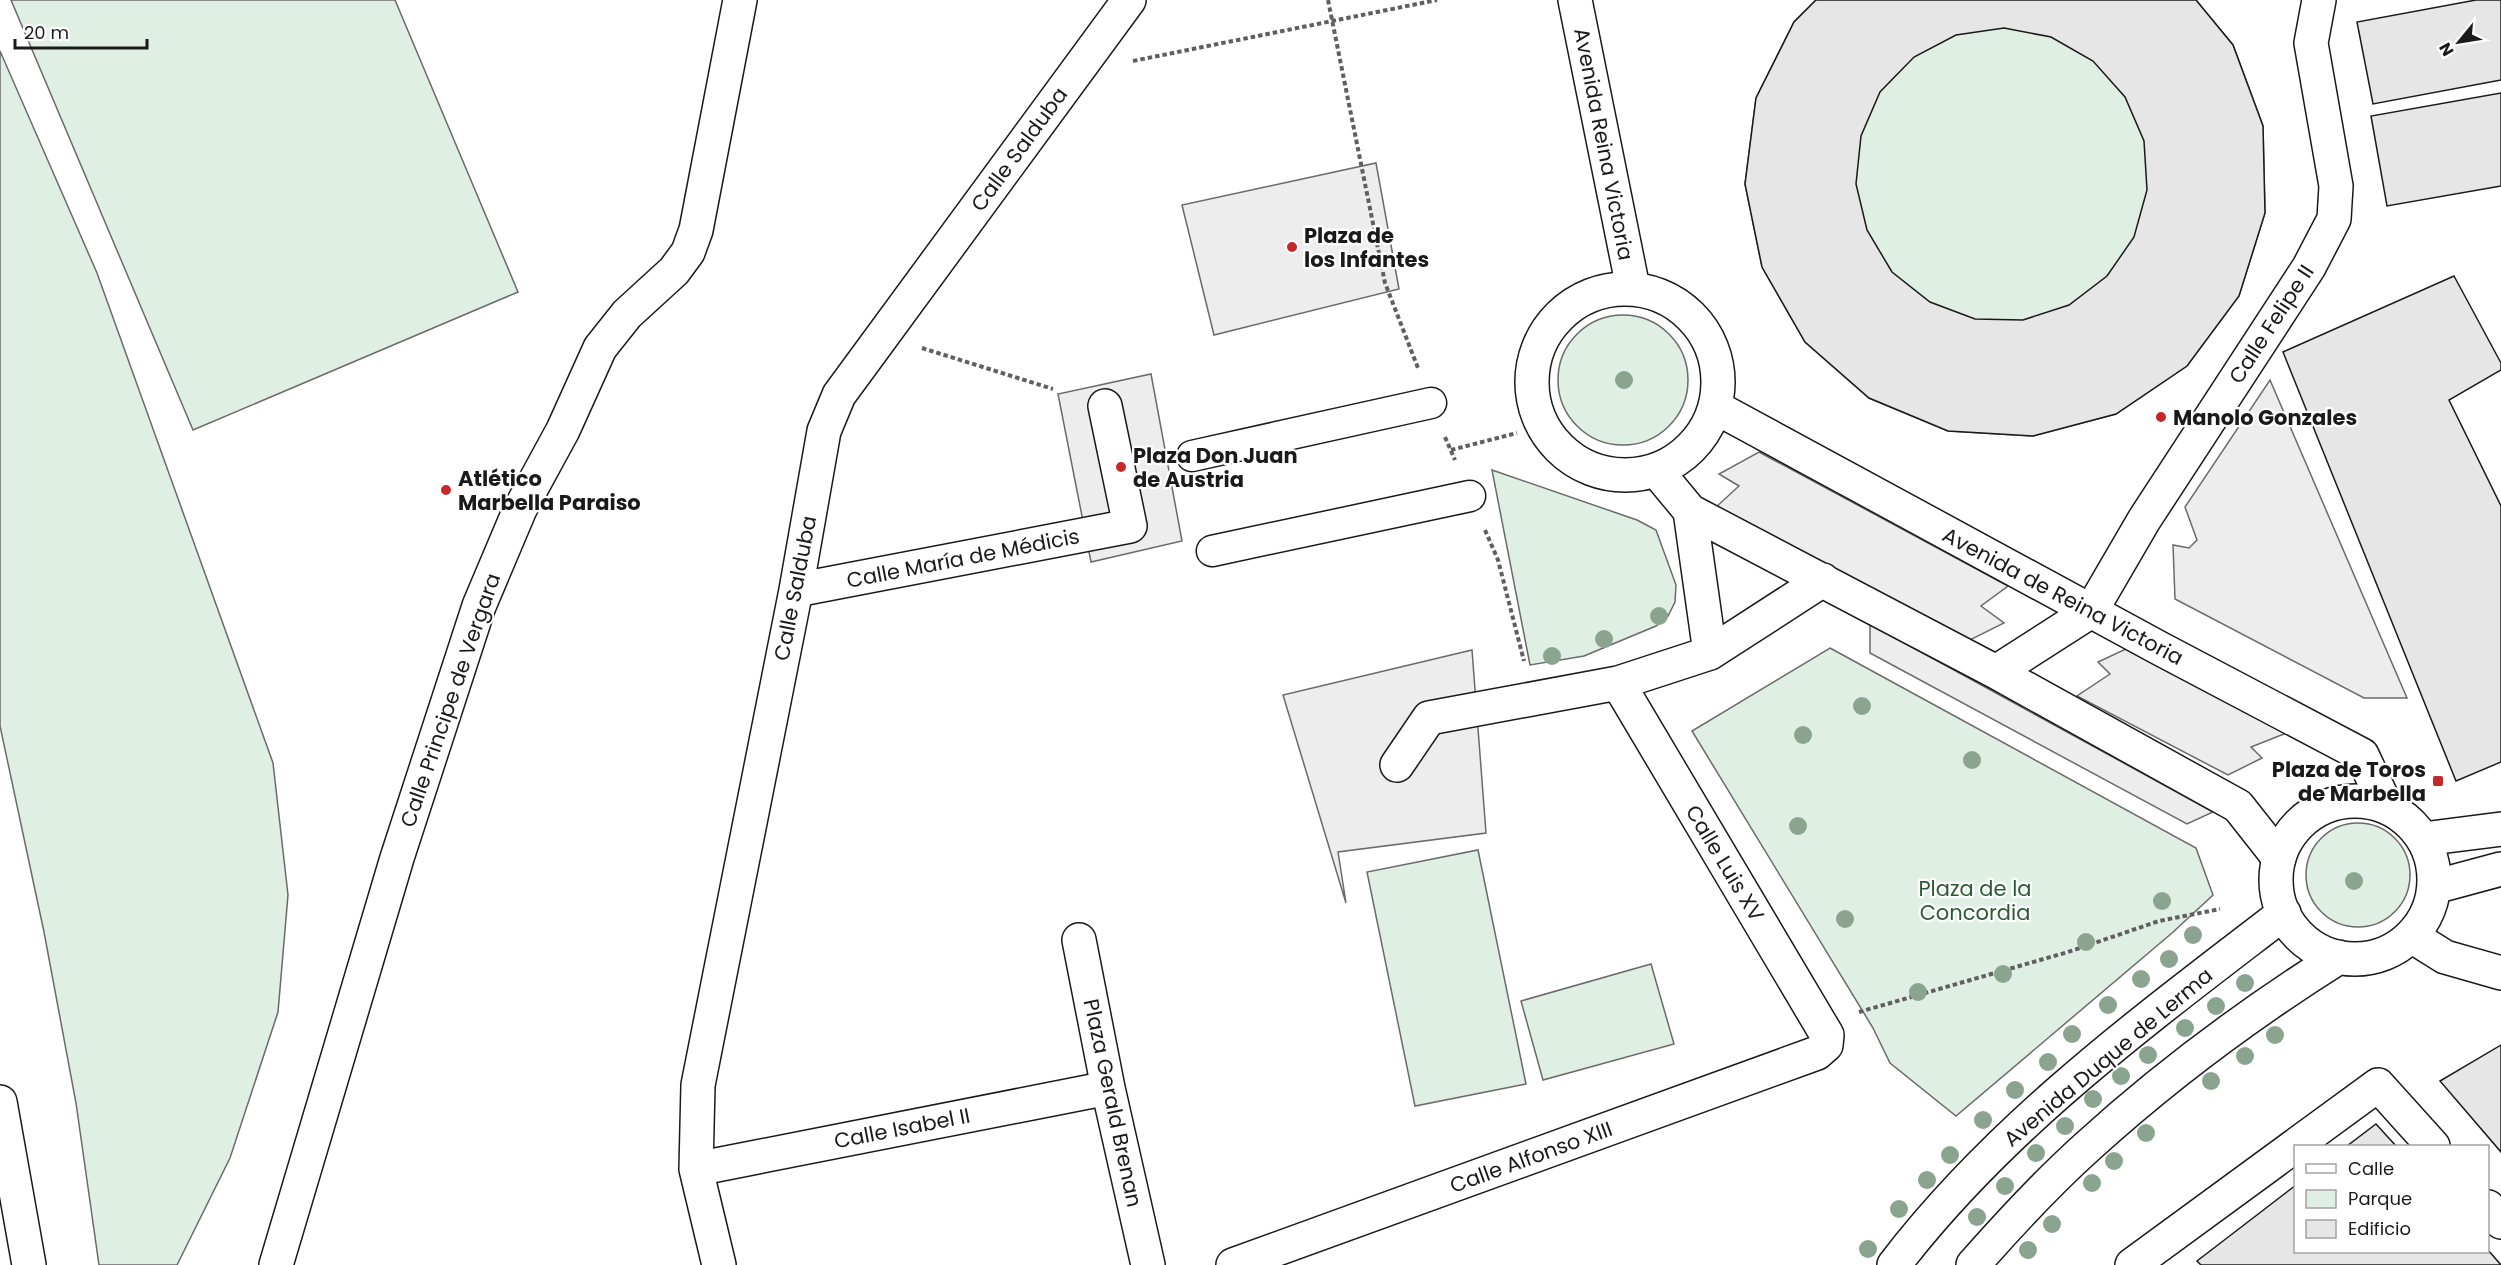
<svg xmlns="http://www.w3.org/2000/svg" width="2501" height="1265" viewBox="0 0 2501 1265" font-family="Poppins,sans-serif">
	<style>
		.green { fill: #e0efe3; stroke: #6a6a6a; stroke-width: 1.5 }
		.parking { fill: #ededed; stroke: #6a6a6a; stroke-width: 1.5 }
		.building { fill: #e6e6e6; stroke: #1a1a1a; stroke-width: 1.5; fill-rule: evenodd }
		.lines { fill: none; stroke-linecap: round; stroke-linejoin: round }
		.pedestrian-casing { stroke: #1a1a1a; stroke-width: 33 }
		.minor-casing { stroke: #1a1a1a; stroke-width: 36 }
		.secondary-casing { stroke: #1a1a1a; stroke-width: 36 }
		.motorway-casing { stroke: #1a1a1a; stroke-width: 36 }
		.path { stroke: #5f5f5f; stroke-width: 4; stroke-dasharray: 4.5 3; stroke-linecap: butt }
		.pedestrian { stroke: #fff; stroke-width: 30 }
		.minor { stroke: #fff; stroke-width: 33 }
		.secondary { stroke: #fff; stroke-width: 33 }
		.motorway { stroke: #fff; stroke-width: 33 }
		.tree { fill: #8aa48f }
		.poi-dot { fill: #c62828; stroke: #fff; stroke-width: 2 }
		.labels { text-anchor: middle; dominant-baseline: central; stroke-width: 4.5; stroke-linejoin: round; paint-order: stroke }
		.street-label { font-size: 21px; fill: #1a1a1a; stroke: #fff }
		.poi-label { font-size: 21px; font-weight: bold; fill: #1a1a1a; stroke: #fff; text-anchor: start }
		.park-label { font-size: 21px; fill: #2b5a34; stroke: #fff }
	</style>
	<rect width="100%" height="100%" fill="#fff"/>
	<path class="green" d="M11,0H395L518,292L193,430Z
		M1816,0H2196L2233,45L2263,126L2265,213L2239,296L2187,366L2116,414L2033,436L1948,431L1869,398L1805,342L1762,267L1745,184L1756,98L1794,22Z
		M0,51L97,273L273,763L288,895L278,1012L230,1158L177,1265H99L76,1103L44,932L0,726Z
		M1558 380a65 65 0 1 1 130 0a65 65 0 1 1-130 0Z
		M1492,470L1637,520L1656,530L1676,585L1675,602L1668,616L1656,626L1584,656L1530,665Z
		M1830,648L2196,848L2213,895L2172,933L1956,1116L1890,1063L1873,1028L1692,731Z
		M2306 875a52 52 0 1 1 104 0a52 52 0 1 1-104 0Z
		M1478,850L1526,1084L1415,1106L1367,872Z
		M1651,964L1674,1044L1543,1080L1521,1001Z"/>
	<path class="parking" d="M1376,163L1399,289L1214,335L1182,205Z
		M1151,374L1182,541L1091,562L1058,394Z
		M2270,380L2407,698H2364L2175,599L2173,545L2189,548L2197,540L2185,507Z
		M1759,452L2008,586L1981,606L2004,623L1970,640L1715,508L1739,486L1719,474Z
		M1870,624L2213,812L2187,824L1870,653Z
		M2130,647L2289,732L2251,747L2262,758L2228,775L2077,696L2110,674L2098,662Z
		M1472,650L1486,833L1338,852L1346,903L1283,695Z"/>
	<path class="building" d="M1816,0H2196L2233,45L2263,126L2265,213L2239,296L2187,366L2116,414L2033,436L1948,431L1869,398L1805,342L1762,267L1745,184L1756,98L1794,22ZM2004,28L2051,37L2093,61L2125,97L2144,141L2147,190L2134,237L2107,276L2069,305L2023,320L1975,319L1930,302L1892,272L1867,230L1856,184L1861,136L1880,92L1914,57L1956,35Z
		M2476,0H2501V80L2373,104L2357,22Z
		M2501,93V186L2387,206L2371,116Z
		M2454,276L2501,363V370L2449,400L2501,506V762L2456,781L2283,352Z
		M2501,1045V1152L2440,1081Z
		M2376,1124L2396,1146H2347Z
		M2296,1185V1252L2488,1250L2501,1265H2201L2197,1261Z"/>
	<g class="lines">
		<g class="pedestrian-casing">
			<path id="pedestrian" d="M1192,456L1431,403
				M1212,551L1470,496"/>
		</g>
		<g class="minor-casing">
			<path id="minor" d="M1575,0L1633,288
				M1532 382a93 93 0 1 1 186 0a93 93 0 1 1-186 0Z
				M1715,407L2159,648L2362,755L2386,806
				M1656,470L1690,511L1996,672L2238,806L2279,858
				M1690,511L1710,653
				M796,590L1130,526L1105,406
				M1996,672L2091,611L2144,520L2309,267L2334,219L2336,186L2311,43L2319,0
				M1397,765L1429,718L1618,683L1710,653L1823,580
				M2413,937L2445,957L2501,973
				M1079,940L1108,1088L1148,1265
				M696,1169L1108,1088
				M2488,1207L2501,1222
				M276,1265L397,858L479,606L520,509L563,430L600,348L627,314L674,271L688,252L696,230L740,0
				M719,1265L696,1169L698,1085L796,590L824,431L839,395L1129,0
				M1233,1265L1817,1053L1826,1045L1827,1035L1618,683
				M2132,1265L2378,1085L2433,1146"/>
		</g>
		<g class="secondary-casing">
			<path id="secondary" d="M2276 880a79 79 0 1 1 158 0a79 79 0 1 1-158 0Z
				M2423,839L2501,829
				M2434,887L2501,869
				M1894,1265C2001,1125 2145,1020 2284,913
				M1973,1265C2009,1224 2046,1184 2087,1147C2165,1076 2250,1013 2339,957"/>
		</g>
		<g class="motorway-casing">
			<path id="motorway" d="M0,1102L29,1265"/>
		</g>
		<path class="path" d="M1328,0L1385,283L1418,368
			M1133,61L1437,0
			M922,348L1053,389
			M1445,437L1455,460
			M1451,450L1517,433
			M1485,530L1498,560L1524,661
			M1859,1012L2068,952L2159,921L2220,909"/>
		<use href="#pedestrian" class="pedestrian"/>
		<use href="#minor" class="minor"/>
		<use href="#secondary" class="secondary"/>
		<use href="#motorway" class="motorway"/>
	</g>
	<g class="tree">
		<circle cx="1624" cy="380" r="9"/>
		<circle cx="1659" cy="616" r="9"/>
		<circle cx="1604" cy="639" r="9"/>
		<circle cx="1552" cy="656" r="9"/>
		<circle cx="1862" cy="706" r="9"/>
		<circle cx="1803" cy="735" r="9"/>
		<circle cx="1972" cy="760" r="9"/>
		<circle cx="1798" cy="826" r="9"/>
		<circle cx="2354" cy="881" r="9"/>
		<circle cx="2162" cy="901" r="9"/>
		<circle cx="1845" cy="919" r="9"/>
		<circle cx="2193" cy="935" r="9"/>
		<circle cx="2086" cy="942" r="9"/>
		<circle cx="2169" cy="959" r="9"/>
		<circle cx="2003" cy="974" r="9"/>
		<circle cx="2141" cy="979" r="9"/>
		<circle cx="2245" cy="983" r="9"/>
		<circle cx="1918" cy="992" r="9"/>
		<circle cx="2108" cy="1005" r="9"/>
		<circle cx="2216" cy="1006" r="9"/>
		<circle cx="2185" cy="1028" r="9"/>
		<circle cx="2072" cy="1034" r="9"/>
		<circle cx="2275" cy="1035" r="9"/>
		<circle cx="2148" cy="1055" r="9"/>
		<circle cx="2245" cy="1056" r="9"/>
		<circle cx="2048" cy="1062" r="9"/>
		<circle cx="2121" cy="1076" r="9"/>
		<circle cx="2211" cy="1081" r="9"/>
		<circle cx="2015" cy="1090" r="9"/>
		<circle cx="2093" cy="1099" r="9"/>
		<circle cx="1983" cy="1120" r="9"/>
		<circle cx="2065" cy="1126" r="9"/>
		<circle cx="2146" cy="1133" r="9"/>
		<circle cx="2036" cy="1153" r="9"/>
		<circle cx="1950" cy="1155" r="9"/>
		<circle cx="2114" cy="1161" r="9"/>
		<circle cx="1927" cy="1180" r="9"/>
		<circle cx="2092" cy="1183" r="9"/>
		<circle cx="2005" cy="1186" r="9"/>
		<circle cx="1899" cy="1209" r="9"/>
		<circle cx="1977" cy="1217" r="9"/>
		<circle cx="2052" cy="1224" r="9"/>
		<circle cx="1868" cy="1249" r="9"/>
		<circle cx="2028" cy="1250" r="9"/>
	</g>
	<g class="poi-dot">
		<circle cx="1292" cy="247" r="6"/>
		<circle cx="2161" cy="417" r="6"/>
		<circle cx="1121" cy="467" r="6"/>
		<circle cx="446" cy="490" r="6"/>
		<rect x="2432" y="775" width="12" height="12" rx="3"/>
	</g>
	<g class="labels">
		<g class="street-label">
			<text transform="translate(1604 144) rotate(79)">Avenida Reina Victoria</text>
			<text transform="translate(1019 149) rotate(-54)">Calle Salduba</text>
			<text transform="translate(2271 324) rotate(-57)">Calle Felipe II</text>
			<text transform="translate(963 558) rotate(-11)">Calle María de Médicis</text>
			<text transform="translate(795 588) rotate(-79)">Calle Salduba</text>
			<text transform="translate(2063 596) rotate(28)">Avenida de Reina Victoria</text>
			<text transform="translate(450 700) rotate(-71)">Calle Principe de Vergara</text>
			<text transform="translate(1725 863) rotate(59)">Calle Luis XV</text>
			<text transform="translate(2108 1057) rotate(-40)">Avenida Duque de Lerma</text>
			<text transform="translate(1113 1103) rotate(78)">Plaza Gerald Brenan</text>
			<text transform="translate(902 1128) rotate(-11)">Calle Isabel II</text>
			<text transform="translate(1531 1157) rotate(-20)">Calle Alfonso XIII</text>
		</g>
		<g class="poi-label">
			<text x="1304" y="235">Plaza de<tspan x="1304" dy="24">los Infantes</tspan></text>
			<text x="2173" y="417">Manolo Gonzales</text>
			<text x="1133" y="455">Plaza Don Juan<tspan x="1133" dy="24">de Austria</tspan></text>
			<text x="458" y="478">Atlético<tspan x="458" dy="24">Marbella Paraiso</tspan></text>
			<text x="2426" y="769" text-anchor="end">Plaza de Toros<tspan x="2426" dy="24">de Marbella</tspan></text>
		</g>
		<g class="park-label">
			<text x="1975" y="888">Plaza de la<tspan x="1975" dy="24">Concordia</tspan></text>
		</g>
	</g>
	<rect x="2294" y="1145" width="195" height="108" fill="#ffffff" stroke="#a3a3a3" stroke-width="1.5"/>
	<rect x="2306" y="1164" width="30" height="9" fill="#ffffff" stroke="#a3a3a3" stroke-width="1.5"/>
	<text x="2348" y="1175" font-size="18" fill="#1a1a1a">Calle</text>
	<rect x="2306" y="1190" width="30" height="18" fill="#e0efe3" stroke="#a3a3a3" stroke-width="1.5"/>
	<text x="2348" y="1205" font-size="18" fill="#1a1a1a">Parque</text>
	<rect x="2306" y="1220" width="30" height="18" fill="#e6e6e6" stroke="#a3a3a3" stroke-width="1.5"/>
	<text x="2348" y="1235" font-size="18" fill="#1a1a1a">Edificio</text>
	<g transform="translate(2459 42) rotate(240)" stroke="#ffffff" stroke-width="4.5" paint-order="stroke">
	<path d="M0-4.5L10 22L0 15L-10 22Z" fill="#1a1a1a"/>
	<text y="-9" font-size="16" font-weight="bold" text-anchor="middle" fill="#1a1a1a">N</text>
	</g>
	<path d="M15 39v9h132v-9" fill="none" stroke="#1a1a1a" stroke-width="3"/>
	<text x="24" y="39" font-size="18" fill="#1a1a1a" stroke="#ffffff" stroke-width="4.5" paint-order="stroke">20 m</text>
</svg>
